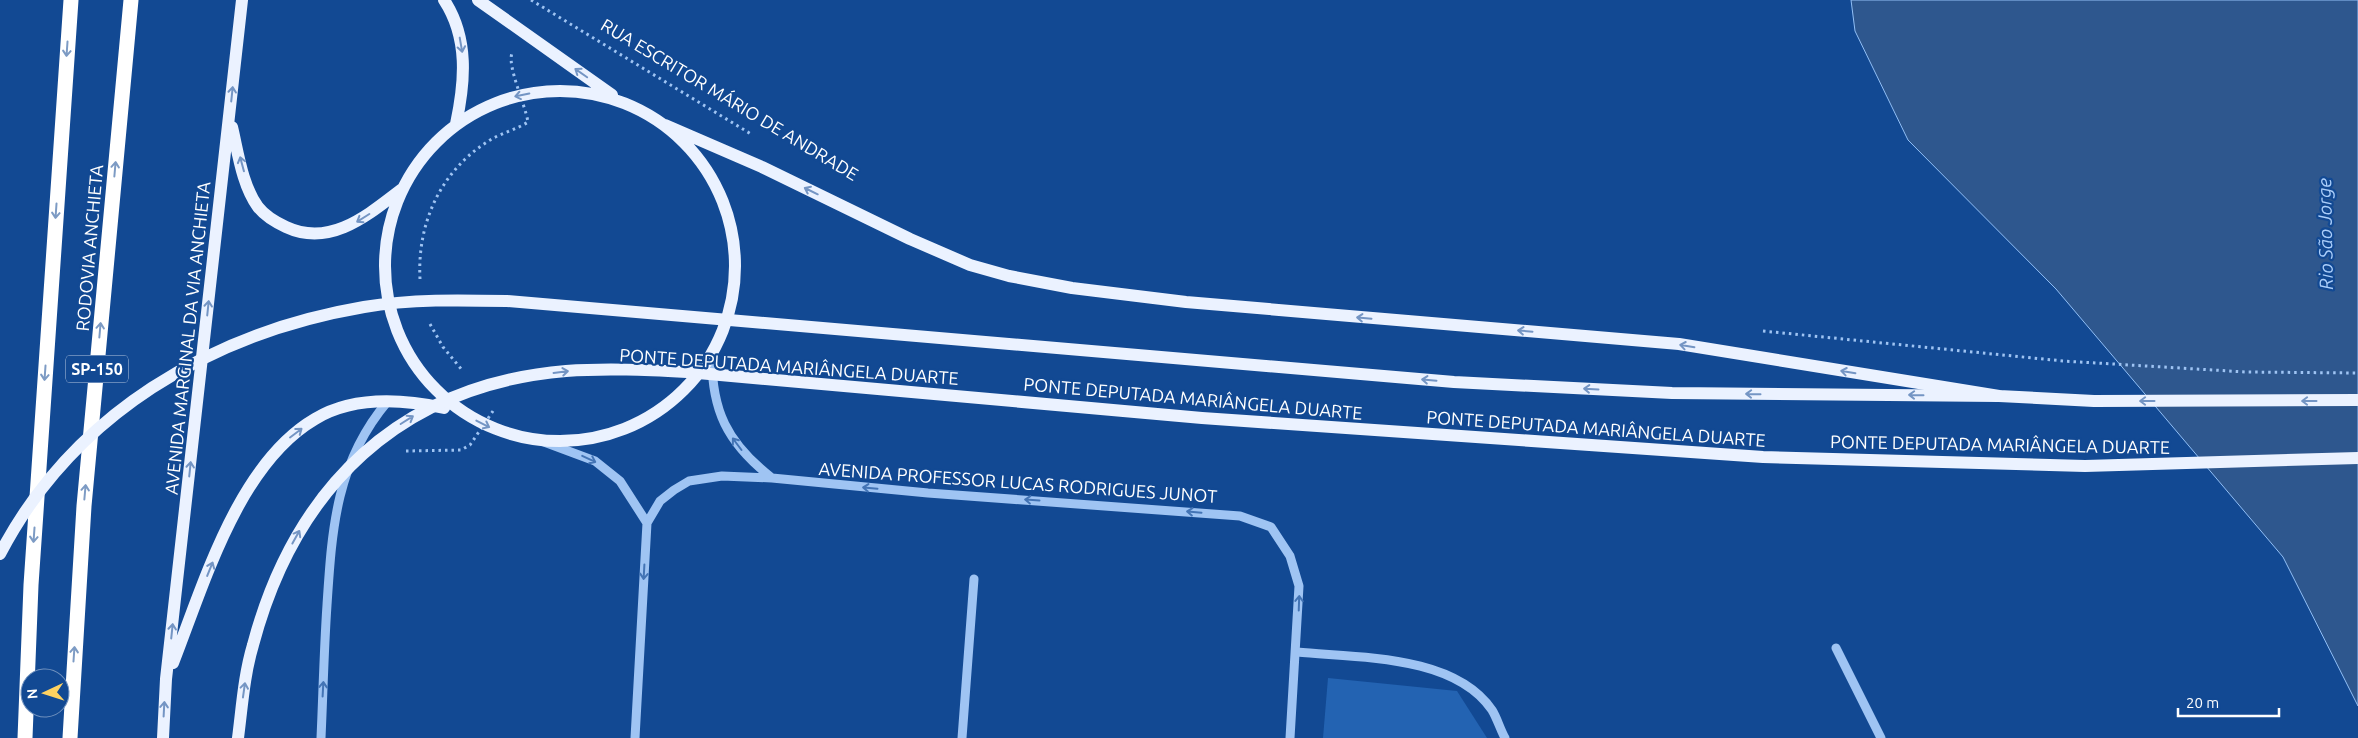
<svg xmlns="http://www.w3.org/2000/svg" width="2358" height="738" viewBox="0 0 2358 738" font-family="Ubuntu,sans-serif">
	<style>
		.green { fill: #2363b2 }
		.water { fill: #2e578e; stroke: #91bff6 }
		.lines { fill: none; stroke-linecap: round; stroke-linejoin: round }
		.path { stroke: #9fc4f3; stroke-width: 3; stroke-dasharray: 2.5 4; stroke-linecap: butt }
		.minor { stroke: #9fc4f3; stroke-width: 9 }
		.major { stroke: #ebf2ff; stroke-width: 12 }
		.highway { stroke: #fff; stroke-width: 15 }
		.major-bridge { stroke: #ebf2ff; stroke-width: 12 }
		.oneway { stroke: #7495c4 }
		.oneway2 { stroke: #7d9bc4 }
		.oneway3 { stroke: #4374b5 }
		.labels { text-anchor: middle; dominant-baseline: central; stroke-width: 4.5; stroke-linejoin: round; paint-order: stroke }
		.shield { fill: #124993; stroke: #b8c8df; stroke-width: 1 }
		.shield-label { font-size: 16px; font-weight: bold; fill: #fff }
		.street-label { font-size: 18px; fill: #fff; stroke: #124993 }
		.water-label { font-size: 19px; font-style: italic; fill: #abcefa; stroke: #124993 }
	</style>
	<rect width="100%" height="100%" fill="#124993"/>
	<path class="green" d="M1328,678L1457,691L1487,738H1323Z"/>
	<path class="water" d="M1851,0H2358V706L2283,557L2056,289L1908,140L1855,31Z"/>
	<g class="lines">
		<path class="path" d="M531,0L751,134
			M420,279C417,224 440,172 487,142C500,133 516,130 528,122C525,104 507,66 512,53
			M430,324L443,347L462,370
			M1763,331L2063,361L2246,372L2358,373
			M406,451L461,450L470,445L493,411"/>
		<path class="minor" d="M712,354C711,410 727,443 772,478
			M544,442L595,461L620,481L647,523L635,738
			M647,523L660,501L674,490L689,481L722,476L772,478L928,493L1240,516L1271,527L1290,556L1299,586L1290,738
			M1836,648L1881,738
			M1297,652C1357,658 1454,654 1492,710C1497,718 1500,729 1505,738
			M321,738C323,694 324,649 327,605C332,528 336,462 388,401
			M962,738L974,579"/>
		<path class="major" d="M444,0C469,38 465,82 456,124
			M478,0L612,95
			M385 266a175 175 0 1 1 350 0a175 175 0 1 1-350 0Z
			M665,125L762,167L910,239L970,265L1009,276L1072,288L1186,302L1679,344L1999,396L2094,401L2358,400
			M232,127C238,152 242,185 258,207C265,216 275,222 286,227C331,248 369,214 402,189
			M173,663C204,584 238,464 315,419C353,396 402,399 444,408
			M163,738L166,679L242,0"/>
		<path class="highway" d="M25,738L31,585L71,0
			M70,738L84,506L131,0"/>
		<path class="major-bridge" d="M0,554C73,414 211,333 364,307C411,299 460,300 507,301L1454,382L1672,393L1999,396
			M238,738C242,707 244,675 253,645C295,487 400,385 566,371C606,368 647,370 687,372L1202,418L1763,457L2085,466L2358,458"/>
	</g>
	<defs><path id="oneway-shaft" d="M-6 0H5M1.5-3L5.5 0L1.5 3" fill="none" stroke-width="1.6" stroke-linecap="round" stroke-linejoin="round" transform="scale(1.25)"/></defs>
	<g class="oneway">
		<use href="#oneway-shaft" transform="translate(461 45) rotate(80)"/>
		<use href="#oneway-shaft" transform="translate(581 73) rotate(-145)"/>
		<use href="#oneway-shaft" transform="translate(232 94) rotate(-84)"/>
		<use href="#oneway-shaft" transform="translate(522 95) rotate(168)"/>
		<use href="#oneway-shaft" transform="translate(242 164) rotate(-105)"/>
		<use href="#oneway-shaft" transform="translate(811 191) rotate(-154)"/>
		<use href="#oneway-shaft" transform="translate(363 218) rotate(148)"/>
		<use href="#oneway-shaft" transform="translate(208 308) rotate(-84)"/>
		<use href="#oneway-shaft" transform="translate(1364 318) rotate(-175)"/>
		<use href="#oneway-shaft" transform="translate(1525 331) rotate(-175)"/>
		<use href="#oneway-shaft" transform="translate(1687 346) rotate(-171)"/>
		<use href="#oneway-shaft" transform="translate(561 372) rotate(-7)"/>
		<use href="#oneway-shaft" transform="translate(1848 372) rotate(-171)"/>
		<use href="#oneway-shaft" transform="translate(1429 380) rotate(-175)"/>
		<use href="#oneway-shaft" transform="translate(1591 389) rotate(-177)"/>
		<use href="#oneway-shaft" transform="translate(1753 394) rotate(-179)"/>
		<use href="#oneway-shaft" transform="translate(1916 395) rotate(-179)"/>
		<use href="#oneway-shaft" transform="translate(2147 401) rotate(-180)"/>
		<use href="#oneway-shaft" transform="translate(2309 401) rotate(180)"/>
		<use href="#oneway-shaft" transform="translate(407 420) rotate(-32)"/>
		<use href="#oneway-shaft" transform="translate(483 424) rotate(27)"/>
		<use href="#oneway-shaft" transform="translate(296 433) rotate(-37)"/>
		<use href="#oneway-shaft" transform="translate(190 469) rotate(-84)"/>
		<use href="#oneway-shaft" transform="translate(296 537) rotate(-61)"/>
		<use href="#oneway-shaft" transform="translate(210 569) rotate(-68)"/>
		<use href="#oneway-shaft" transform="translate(172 631) rotate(-84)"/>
		<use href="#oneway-shaft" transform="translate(244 690) rotate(-82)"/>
		<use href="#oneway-shaft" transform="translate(164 709) rotate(-87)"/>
	</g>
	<g class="oneway2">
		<use href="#oneway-shaft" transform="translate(67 49) rotate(94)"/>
		<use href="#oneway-shaft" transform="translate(115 169) rotate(-85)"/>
		<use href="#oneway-shaft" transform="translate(56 211) rotate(94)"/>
		<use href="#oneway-shaft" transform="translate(100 330) rotate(-85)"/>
		<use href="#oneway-shaft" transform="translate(45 373) rotate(94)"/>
		<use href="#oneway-shaft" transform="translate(85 492) rotate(-85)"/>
		<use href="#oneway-shaft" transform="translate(34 535) rotate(94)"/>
		<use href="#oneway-shaft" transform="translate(74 654) rotate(-86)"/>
	</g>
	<g class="oneway3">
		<use href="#oneway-shaft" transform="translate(737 444) rotate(-127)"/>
		<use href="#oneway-shaft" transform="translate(589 459) rotate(25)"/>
		<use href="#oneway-shaft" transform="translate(870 488) rotate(-175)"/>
		<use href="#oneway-shaft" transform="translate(1032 500) rotate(-176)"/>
		<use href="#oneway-shaft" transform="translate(1194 512) rotate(-175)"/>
		<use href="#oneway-shaft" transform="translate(644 572) rotate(93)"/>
		<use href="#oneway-shaft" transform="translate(1299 603) rotate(-88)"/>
		<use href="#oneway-shaft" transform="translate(323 689) rotate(-87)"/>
	</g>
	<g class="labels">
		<rect class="shield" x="66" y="355.5" width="62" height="27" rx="4"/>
		<g class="shield-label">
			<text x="97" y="369">SP-150</text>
		</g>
		<g class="street-label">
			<text transform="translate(730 99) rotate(31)">RUA ESCRITOR MÁRIO DE ANDRADE</text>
			<text transform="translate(89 248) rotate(-85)">RODOVIA ANCHIETA</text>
			<text transform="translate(187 338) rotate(-84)">AVENIDA MARGINAL DA VIA ANCHIETA</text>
			<text transform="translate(789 366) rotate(4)">PONTE DEPUTADA MARIÂNGELA DUARTE</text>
			<text transform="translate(1193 398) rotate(5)">PONTE DEPUTADA MARIÂNGELA DUARTE</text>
			<text transform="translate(1596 428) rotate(4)">PONTE DEPUTADA MARIÂNGELA DUARTE</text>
			<text transform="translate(2000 444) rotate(1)">PONTE DEPUTADA MARIÂNGELA DUARTE</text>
			<text transform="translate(1018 482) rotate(4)">AVENIDA PROFESSOR LUCAS RODRIGUES JUNOT</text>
		</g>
		<g class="water-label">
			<text transform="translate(2325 234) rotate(-91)">Rio São Jorge</text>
		</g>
	</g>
	<g transform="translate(45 693) rotate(266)"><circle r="24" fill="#124993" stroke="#7192be"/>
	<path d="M0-4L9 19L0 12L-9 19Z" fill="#ffd261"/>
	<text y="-8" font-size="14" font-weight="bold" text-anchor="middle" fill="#ffffff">N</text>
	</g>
	<path d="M2178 708v8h101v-8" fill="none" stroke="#ffffff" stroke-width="2.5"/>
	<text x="2186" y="708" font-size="15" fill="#ffffff" stroke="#124993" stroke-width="4" paint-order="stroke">20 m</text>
</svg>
